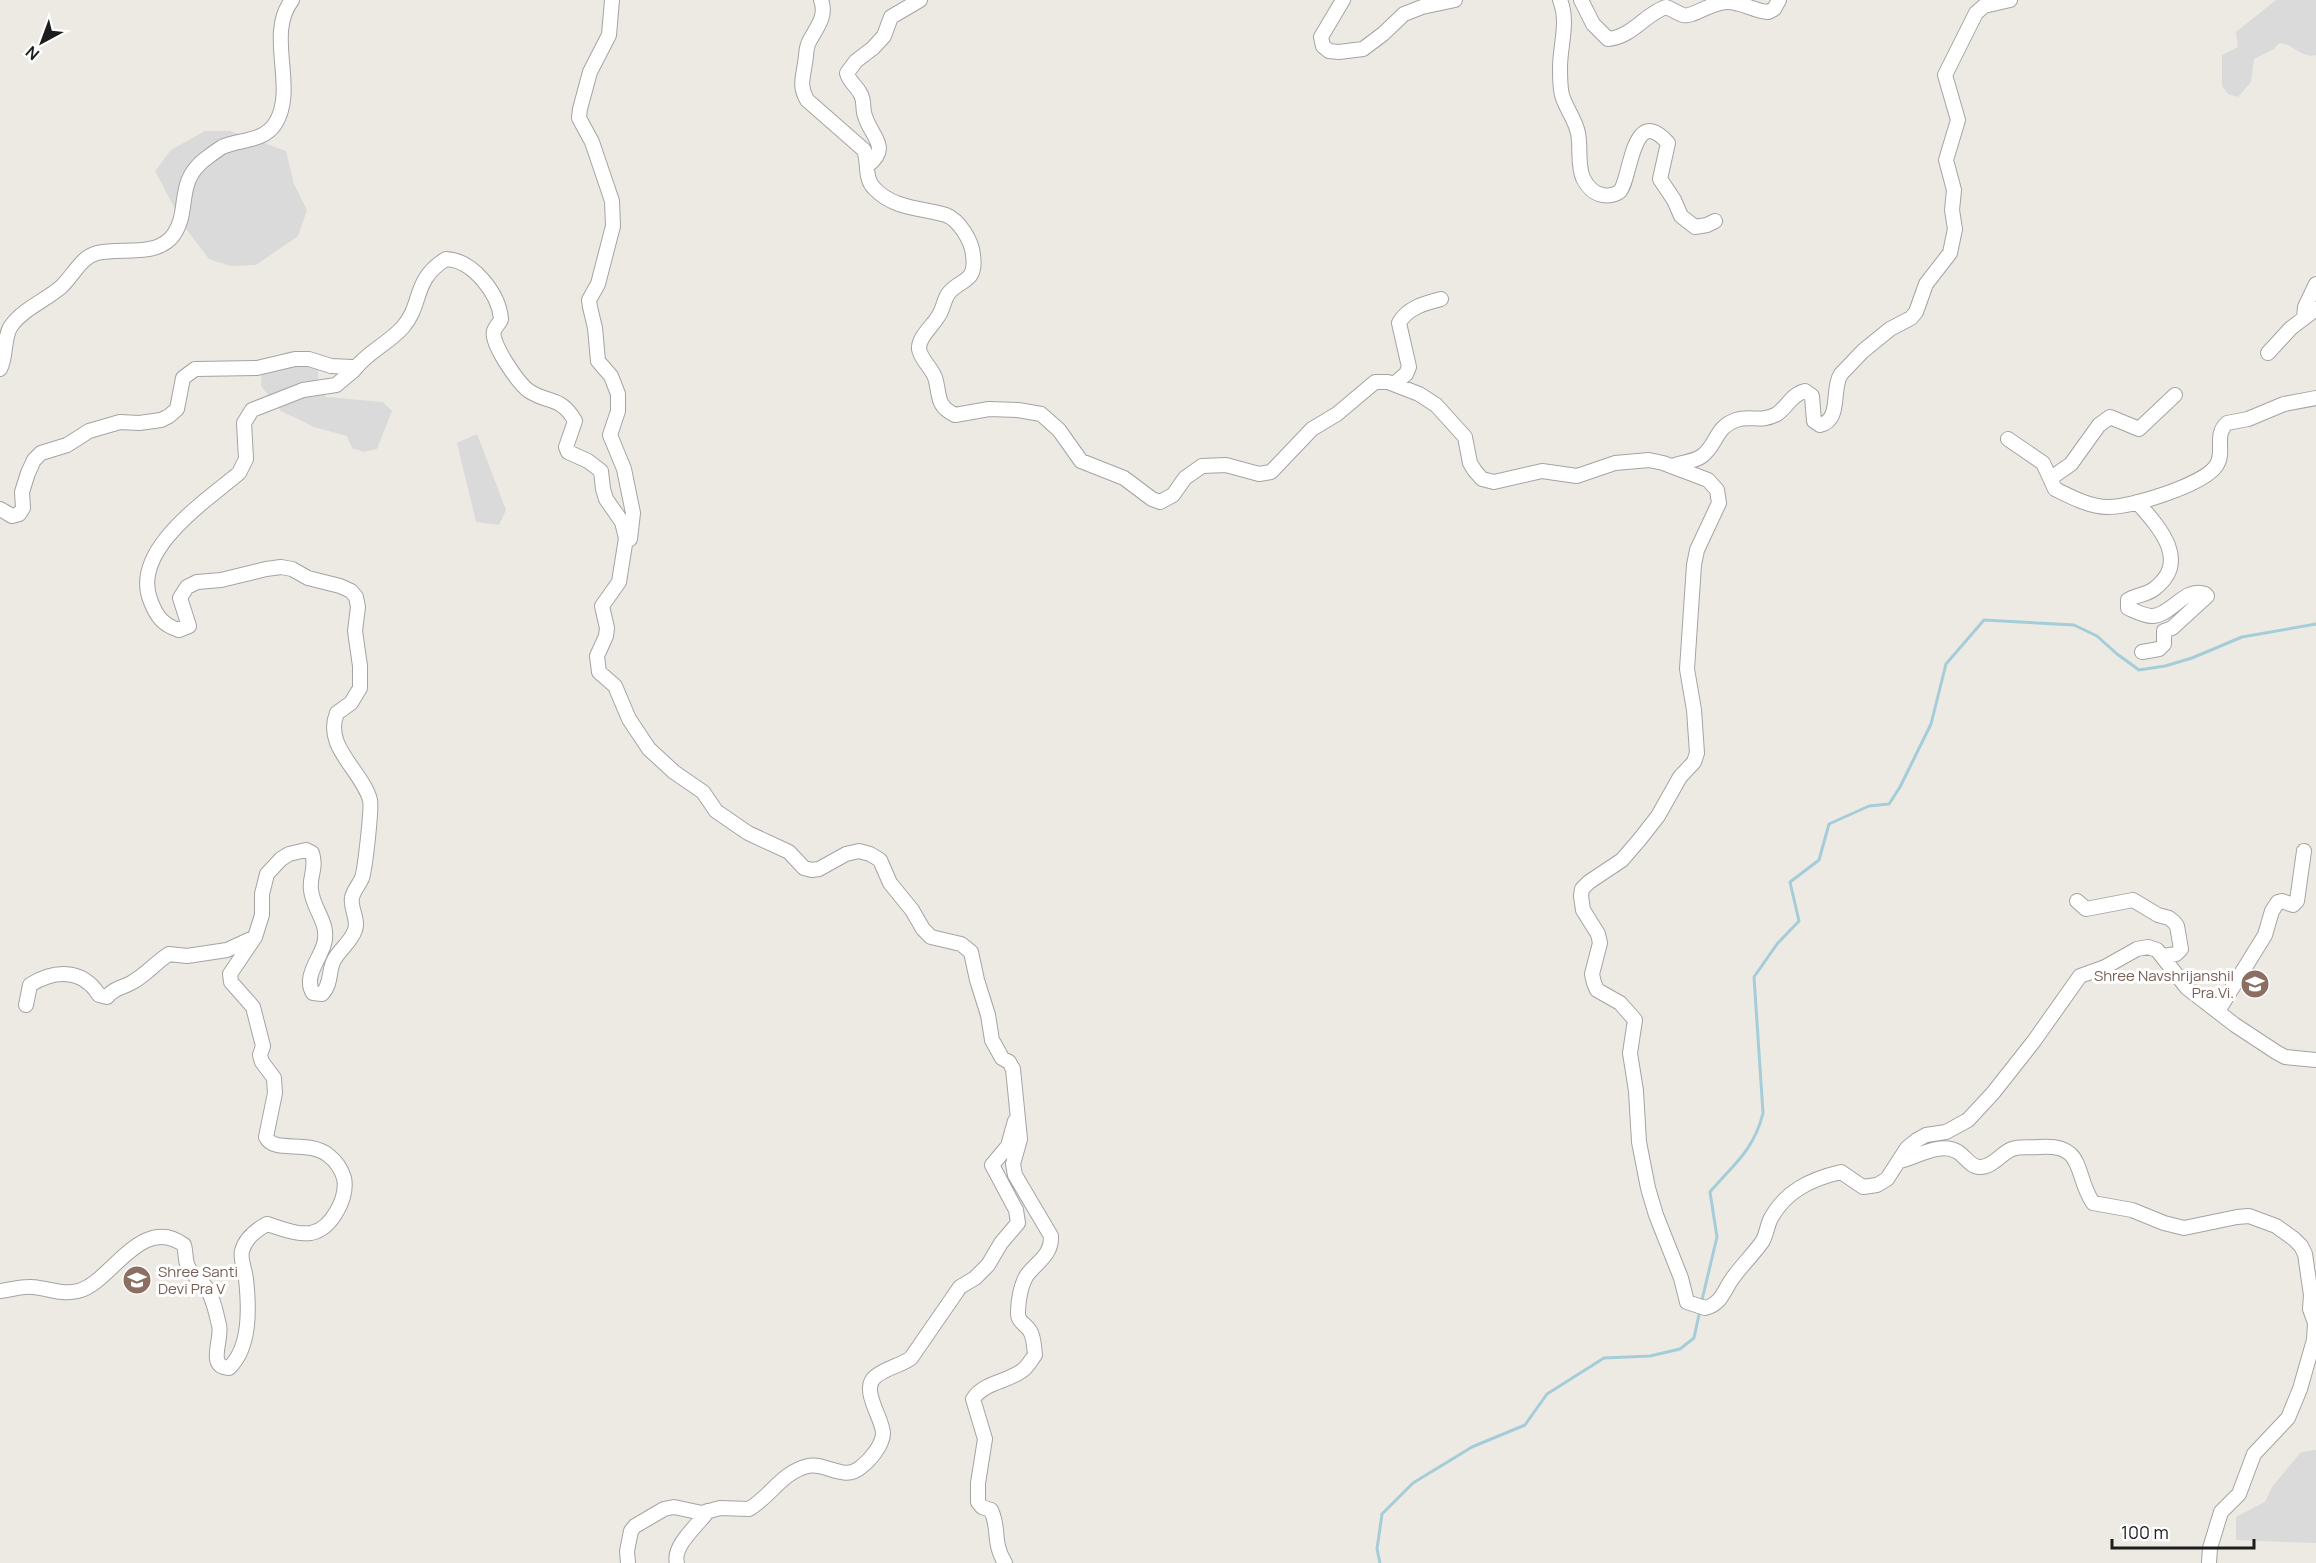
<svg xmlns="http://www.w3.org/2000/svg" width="2316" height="1563" viewBox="0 0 2316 1563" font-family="Manrope,sans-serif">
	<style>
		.residential { fill: #dbdada }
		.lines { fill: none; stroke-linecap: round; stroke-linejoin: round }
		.stream { stroke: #a5cdd9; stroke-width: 3 }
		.minor-casing { stroke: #a4a4a4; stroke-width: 16 }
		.minor { stroke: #fff; stroke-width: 14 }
		.labels { text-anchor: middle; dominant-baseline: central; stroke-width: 6; stroke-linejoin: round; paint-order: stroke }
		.education-label { font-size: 15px; fill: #785e54; stroke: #fff; text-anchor: end }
	</style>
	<rect width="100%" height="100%" fill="#edeae3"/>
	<path class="residential" d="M2276,0H2316V55L2311,56L2301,53L2288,45L2279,43L2274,49L2254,59L2251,82L2238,97L2228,94L2222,86V55L2238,47L2236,32Z
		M205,131H230L286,151L294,184L307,210L298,236L256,265L230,266L209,259L184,226L155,171L171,150Z
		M291,351L318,355V386L326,397L383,402L392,411L377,449L364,452L352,448L347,436L314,427L281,411L261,386L263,360Z
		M477,434L506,510L499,525L476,522L457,443Z
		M2316,1450V1543L2236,1540V1517L2265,1502L2272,1487L2301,1452Z"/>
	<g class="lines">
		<path class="stream" d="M1701,1304L1717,1237L1710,1192C1734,1164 1754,1150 1763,1113L1754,977L1777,944L1799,921L1790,882L1819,860L1829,824L1869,806L1889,804L1900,787L1931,724L1946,664L1984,620L2074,625L2097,636L2117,654L2139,670L2165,666L2192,658L2242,637L2316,624
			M1380,1563L1377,1549L1382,1514L1413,1483L1472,1447L1525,1425L1547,1394L1604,1358L1650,1356L1680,1349L1694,1338L1700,1310"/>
		<g class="minor-casing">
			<path id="minor" d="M612,0L609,35L590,72L580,109L579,118L592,142L612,201L613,226L598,284L589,300L590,307L595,328L598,361L611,376L618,394V411L610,435L624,469L633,513L630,539
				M821,0C827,16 817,27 810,40C805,48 807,55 805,63C803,78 799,86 807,100L864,150C869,162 864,178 874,188C893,209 922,208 946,215C959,220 972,241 973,255C977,284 960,278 948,294C944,300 943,309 939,315C933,326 918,337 919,349C921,361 934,369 936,381C940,398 937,406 955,415L989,409L1018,410L1041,414L1059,430L1081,461L1124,478L1152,499L1160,502L1173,495L1185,478L1202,466L1226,465L1259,474L1271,472L1312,429L1337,414L1375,382H1388L1419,394L1436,405L1465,437L1470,463L1475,471L1482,479L1494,482L1542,471L1577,476L1615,463L1649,460L1663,463L1708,480L1717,490L1719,503L1697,550L1694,565L1687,669L1694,710L1697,753L1694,762L1680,777L1658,816L1640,839L1622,860L1589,882L1582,889L1581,896L1583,910L1598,934L1600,943L1592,974L1594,983L1597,990L1620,1003L1635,1020L1630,1053L1636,1091L1639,1142L1648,1188L1656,1215L1681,1278L1687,1302L1705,1308C1719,1305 1723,1294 1730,1282C1739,1268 1752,1256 1762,1242C1766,1236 1767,1227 1770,1220C1785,1191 1811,1179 1841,1172L1863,1187L1877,1185L1887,1179L1907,1148L1917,1140L1926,1135L1946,1132L1968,1120L1993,1093L2034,1041L2080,976L2105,967L2137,949L2148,947L2157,950L2187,988L2235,1025L2276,1052L2285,1057L2316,1060
				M1343,0L1321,37L1323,46L1329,51L1339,52L1363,49L1383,34L1404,14L1422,7L1455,0
				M1560,0C1569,22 1560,45 1560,68C1560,76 1560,87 1562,95C1566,109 1575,119 1578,133C1581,147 1577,164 1583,178C1587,186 1594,194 1603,195C1608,196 1616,195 1620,191C1631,179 1632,102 1668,143L1660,179L1674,200L1681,216L1695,227L1707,225L1715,221
				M1581,0L1593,24L1608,39C1632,37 1645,14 1666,7C1672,9 1677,13 1683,15C1692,18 1711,2 1727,2C1742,2 1754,11 1768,12L1774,9L1779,0
				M867,166C892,147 871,137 865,116C862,109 865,100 860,93C856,85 849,82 847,73L856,61L873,48L884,36L891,17L920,0
				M2304,318L2305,307L2316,284
				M2268,353L2291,328L2316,309
				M0,369C7,356 3,338 11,326C23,309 46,300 61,287C73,276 81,257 97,253C120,247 153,257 171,238C192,213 174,184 204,160C209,156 216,151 222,147C240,139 263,142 275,124C298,88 265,35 292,0
				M354,370C367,352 388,344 403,327C423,304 412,280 446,259C473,260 499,294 501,319C500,323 495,327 494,331C490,343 519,384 529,391C549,404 561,396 575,421L566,447L568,452L588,461L601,471L603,489L606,499L622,522L626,538L619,582L602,606L607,628L606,636L597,656L599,672L615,686L629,719L649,749L674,772L703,792L716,811L748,833L789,852L804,868L812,870L819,869L846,854L859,851L870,854L880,860L890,883L912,910L923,929L931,937L961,944L971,952L977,980L988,1015L992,1040L1002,1058L1009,1062L1013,1069L1020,1139L1013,1164L1015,1175L1051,1236C1052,1255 1037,1262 1027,1275C1021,1284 1018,1301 1018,1312C1017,1322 1026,1324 1030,1331C1034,1337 1034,1347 1035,1355C1031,1360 1028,1366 1023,1370C1008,1382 984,1382 973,1399L985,1439L978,1483V1502L982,1507L991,1510C1000,1529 992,1542 1005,1563
				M1394,384L1406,374L1409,367L1399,323C1407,308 1425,303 1441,299
				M2008,439L2043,463L2055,489C2071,497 2090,507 2108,507C2132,507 2203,485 2216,466C2226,452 2213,436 2227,423L2248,419L2284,404L2316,398
				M1672,466C1682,462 1694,462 1702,456C1717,445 1715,427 1736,420C1750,415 1761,423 1777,414C1787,407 1792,394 1805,391L1812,396L1814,421L1820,425C1842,420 1831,389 1841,374L1863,351L1890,329L1911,318L1916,312L1926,284L1950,253L1955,229L1952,210L1954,190L1946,160L1958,120L1945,75L1976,13L1984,6L2010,0
				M2051,478L2071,464L2099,425L2110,417L2139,429L2175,395
				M2137,502C2159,527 2191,561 2154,589C2146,595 2136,595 2128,600V608C2135,611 2144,616 2152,616C2171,616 2185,586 2205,594L2207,596L2172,628L2164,631V644L2159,649L2142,652
				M0,509L12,516L19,514L23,508L22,492L28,473L34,460L41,453L67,445L89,431L120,422L139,423L161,420L169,416L177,409L183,378L195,369L257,368L295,359H309L331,366L352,367L354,370L336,385L303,390L252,410L244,423L246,459L239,473C206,501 129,551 151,602C157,617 163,625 179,630L189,626L180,598L187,587L197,582L221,580L266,569L281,567L292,569L308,578L340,586L351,591L356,597L358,607L355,631L360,666V688L351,703L337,713C323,747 362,770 370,800C372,808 365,869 362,878C359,885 353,891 352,898C350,909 359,919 355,930C351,942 340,949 334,960C328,971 332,984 322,994L313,993C303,977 320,959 324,944C330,923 313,910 311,890C309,876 317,869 312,853L306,850L289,854L281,859L267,874L262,894V915L255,937L230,974L231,982L253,1007L263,1046L260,1055L262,1062L274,1078L275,1093L266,1137C274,1154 307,1139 328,1155C336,1161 341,1168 344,1178C348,1197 332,1229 311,1233C296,1235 281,1228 267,1224C256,1230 245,1239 242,1251C240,1259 245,1270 246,1279C249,1307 251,1347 229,1368C206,1367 223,1339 219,1325C216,1313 213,1296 205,1286C199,1279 189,1272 187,1264C185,1258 186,1252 184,1245C141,1213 110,1284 78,1291C61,1295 48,1288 32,1287C22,1286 10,1290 0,1291
				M2077,901L2086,909L2133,900L2158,915L2169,918L2174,922L2177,926L2181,949L2176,954L2163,956
				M26,1005L30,985C54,970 82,968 99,995L107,997C114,988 122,988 131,983C146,975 156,962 169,954L187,956L227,950L255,937
				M2218,1011L2265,935L2272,911L2278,902L2282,901L2293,905L2297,901L2304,851
				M1900,1161C1917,1157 1941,1141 1958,1152C1965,1156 1970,1167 1980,1167C1993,1167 2000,1154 2012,1149C2020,1146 2030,1148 2039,1147C2086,1143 2074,1175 2093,1203L2132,1210L2164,1223L2184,1228L2237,1217L2249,1216L2276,1226L2294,1239L2301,1246L2305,1254L2311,1295L2310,1309L2315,1323L2314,1340L2300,1389L2288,1418L2254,1454L2239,1494L2221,1512L2210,1548L2209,1563
				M628,1563L627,1551L631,1531L635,1526L664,1509L674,1507L702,1513L720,1508L749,1509C770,1497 782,1472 808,1466C826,1462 844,1482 861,1467C870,1460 883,1445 883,1433C883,1419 860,1389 875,1377C885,1368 900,1366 911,1358L960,1287L975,1278L988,1265L1001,1243L1018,1223L1016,1210L992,1165L1008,1146L1015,1121
				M677,1563C672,1546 698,1525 708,1511"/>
		</g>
		<use href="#minor" class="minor"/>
	</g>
	<defs>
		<g id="school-disc" transform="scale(1.5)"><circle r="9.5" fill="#8d6e63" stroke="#fff"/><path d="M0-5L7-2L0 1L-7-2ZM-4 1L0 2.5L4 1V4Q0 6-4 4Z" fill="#fff"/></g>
	</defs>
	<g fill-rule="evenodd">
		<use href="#school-disc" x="2255" y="984"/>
		<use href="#school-disc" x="137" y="1280"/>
	</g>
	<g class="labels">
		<g class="education-label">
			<text x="2234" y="975">Shree Navshrijanshil<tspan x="2234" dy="17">Pra.Vi.</tspan></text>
			<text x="158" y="1271" text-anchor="start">Shree Santi<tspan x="158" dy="17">Devi Pra V</tspan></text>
		</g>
	</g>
	<g transform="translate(42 42) rotate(221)" stroke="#ffffff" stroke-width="4.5" paint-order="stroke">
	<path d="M0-4.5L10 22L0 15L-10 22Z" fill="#1d1d1d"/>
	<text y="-9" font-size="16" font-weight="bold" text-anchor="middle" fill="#1d1d1d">N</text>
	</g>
	<path d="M2112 1539v9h142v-9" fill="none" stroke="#1d1d1d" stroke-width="3"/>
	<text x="2121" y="1539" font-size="18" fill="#1d1d1d" stroke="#ffffff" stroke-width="4.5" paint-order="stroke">100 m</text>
</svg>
